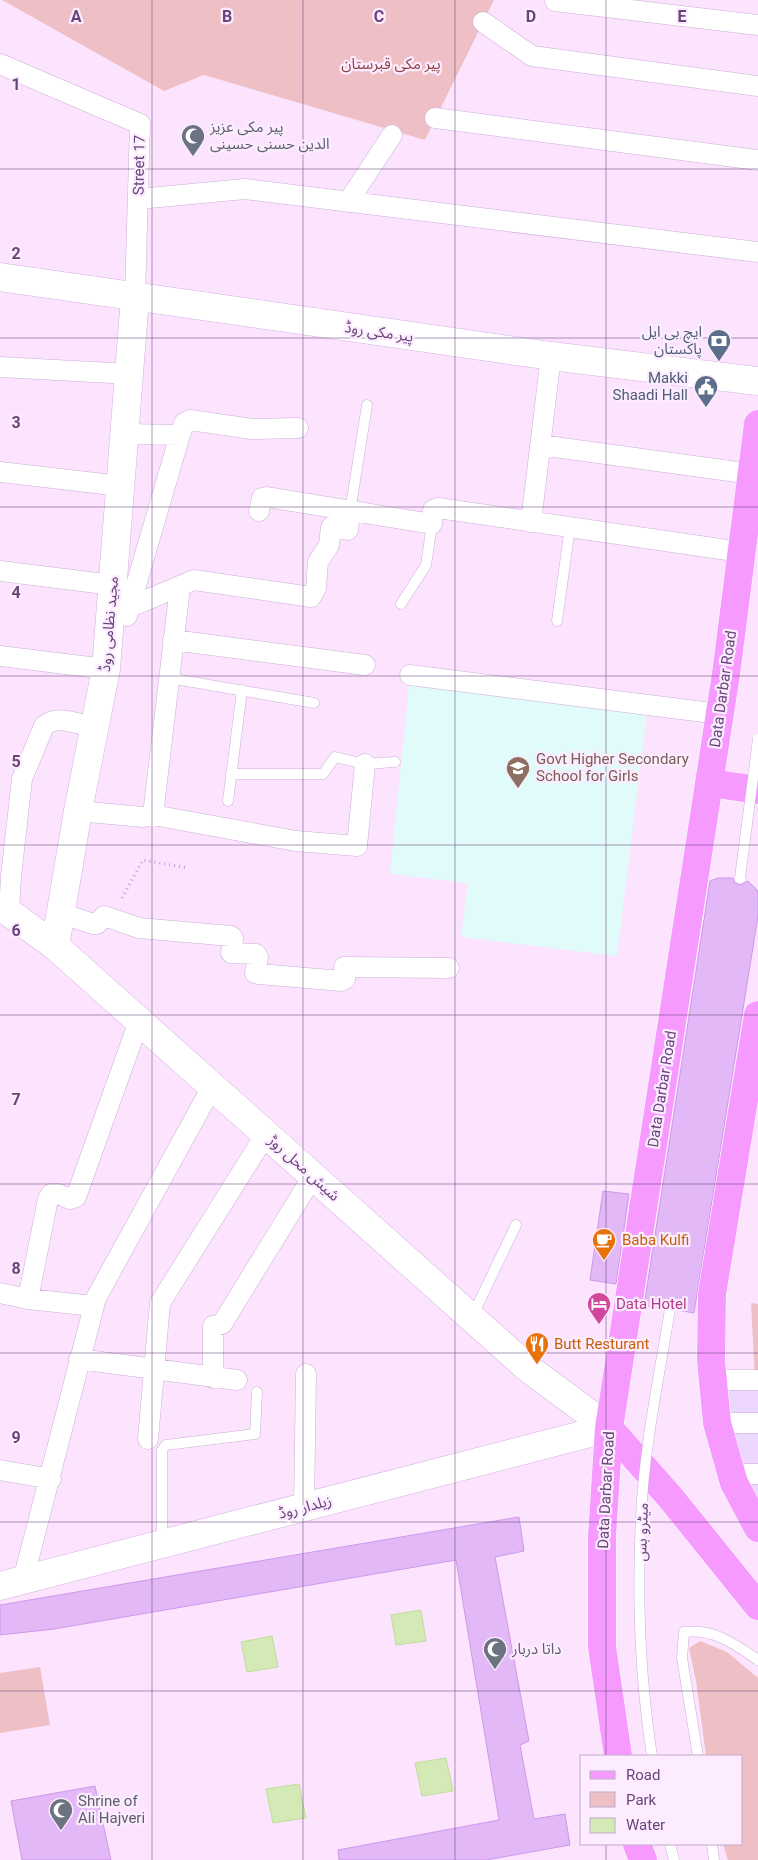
<svg xmlns="http://www.w3.org/2000/svg" width="758" height="1860" viewBox="0 0 758 1860" font-family="Roboto,'Noto Sans Arabic',sans-serif">
	<style>
		.commercial { fill: #eed7ff }
		.education { fill: #e0fbf9 }
		.green { fill: #eec0c6 }
		.water { fill: #d4eab6; stroke: #c0dd9b }
		.building { fill: #e3b8f7; stroke: #cf97eb }
		.lines { fill: none; stroke-linecap: round; stroke-linejoin: round }
		.lane-casing { stroke: #cbaed6; stroke-width: 11 }
		.street-casing { stroke: #cbaed6; stroke-width: 21 }
		.secondary-casing { stroke: #d4b1e1; stroke-width: 29 }
		.primary-casing { stroke: #fff; stroke-width: 29 }
		.path { stroke: #c79bdc; stroke-width: 3; stroke-dasharray: 1 4; stroke-linecap: butt }
		.lane { stroke: #fff; stroke-width: 10 }
		.street { stroke: #fff; stroke-width: 20 }
		.secondary { stroke: #fff; stroke-width: 28 }
		.primary { stroke: #f69aff; stroke-width: 28 }
		.lane-bridge-casing { stroke: #cbaed6; stroke-width: 11; stroke-linecap: butt }
		.lane-bridge { stroke: #fff; stroke-width: 10 }
		.grid { fill: none; stroke: #67467a; stroke-width: 1; stroke-opacity: 0.55 }
		.labels { text-anchor: middle; dominant-baseline: central; stroke-width: 4.5; stroke-linejoin: round; paint-order: stroke }
		.park-label { font-size: 15px; fill: #8d4243; stroke: #fdecff }
		.worship-label { font-size: 15px; fill: #5b616d; stroke: #fdecff; text-anchor: start }
		.street-label { font-size: 15px; fill: #67467a; stroke: #fdecff }
		.service-label { font-size: 15px; fill: #4e5e75; stroke: #fdecff; text-anchor: end }
		.education-label { font-size: 15px; fill: #785e54; stroke: #fdecff; text-anchor: start }
		.food-label { font-size: 15px; fill: #c56008; stroke: #fdecff; text-anchor: start }
		.hotel-label { font-size: 15px; fill: #b23c85; stroke: #fdecff; text-anchor: start }
		.grid-label { font-size: 16px; text-anchor: middle; font-weight: bold; fill: #67467a; stroke: #fdecff; stroke-width: 4.5; stroke-linejoin: round; paint-order: stroke }
	</style>
	<rect width="100%" height="100%" fill="#fce4fe"/>
	<path class="commercial" d="M713,1380H758V1528Z"/>
	<path class="education" d="M410,675L648,705L617,956L461,937L468,883L390,874Z"/>
	<path class="green" d="M2,0H494L425,140L204,75L164,91Z
		M751,1303L758,1304V1380H755Z
		M700,1641L727,1652L758,1678V1860H728L723,1844H742V1756H706L696,1681L689,1648Z
		M40,1667L50,1725L0,1733V1673Z"/>
	<path class="water" d="M421,1610L426,1641L396,1645L391,1615Z
		M272,1636L278,1667L247,1672L241,1642Z
		M446,1758L453,1791L422,1796L415,1763Z
		M299,1784L306,1818L273,1823L266,1789Z"/>
	<path class="building" d="M718,878H733L735,883L740,885L748,881L758,891V916L694,1313L677,1310L675,1304L671,1302L665,1304L663,1308L644,1306L710,881Z
		M603,1191L629,1194L616,1284L590,1280Z
		M519,1517L524,1551L495,1557L529,1741L520,1745L534,1819L565,1814L570,1845L486,1860H339L338,1850L499,1820L456,1560L54,1629L0,1635V1605Z
		M95,1786L111,1860H22L11,1801Z"/>
	<g class="lines">
		<g class="lane-casing">
			<path id="lane" d="M350,512L367,405
				M401,604L426,565L432,524
				M557,621L570,527
				M169,678L314,703
				M231,774H323L335,757L365,764L395,762
				M228,801L242,690
				M472,1317L516,1225
				M162,1543V1450L166,1445L255,1434L257,1392
				M698,1756L682,1658L684,1632C715,1629 733,1643 758,1660
				M670,1844L674,1860
				M712,1844L714,1860"/>
		</g>
		<g class="street-casing">
			<path id="street" d="M555,1L758,25
				M483,22L532,56L758,86
				M0,64L140,124L135,297
				M435,118L758,160
				M138,199L245,189L758,252
				M348,202L392,135
				M0,367L130,374
				M125,434L180,435L184,423L190,420L252,429L298,428
				M540,445L752,474
				M0,472L121,486
				M259,511L262,498L267,497L432,524L433,510L438,508L741,552
				M531,522L551,356
				M0,571L113,585
				M130,607L194,580L311,597L316,588L318,562L329,545L331,527L348,530L350,512
				M127,616L180,435
				M173,640L365,665
				M0,656L106,669
				M410,675L720,714
				M78,811L143,817L153,815L180,587
				M153,815L296,841L357,846L365,764
				M9,913L11,876L22,779L44,726C57,714 79,724 95,728
				M61,913L93,924H97L104,916L139,928L231,936L233,938L231,953L256,954L258,957L255,973L259,974L342,981L345,979L344,967L449,968
				M0,1293L28,1299L93,1306
				M28,1299L48,1199L51,1194H58L70,1199L76,1197L139,1021
				M79,1359L237,1380
				M213,1378V1326L222,1324L313,1176
				M713,1380H758
				M717,1423H758
				M148,1439L160,1303L266,1134
				M0,1470L51,1479
				M732,1474H758
				M304,1508L306,1374
				M23,1580L96,1298L212,1087"/>
		</g>
		<g class="secondary-casing">
			<path id="secondary" d="M0,277L551,356L758,381
				M0,906L55,946L529,1369L609,1428
				M55,946L78,811L106,669L135,297
				M0,1586L609,1428"/>
		</g>
		<g class="primary-casing">
			<path id="primary" d="M709,783L758,790
				M758,1015L712,1294L711,1361L717,1423L734,1483L758,1528
				M609,1428L670,1497L758,1606
				M618,1756L602,1647V1536L609,1428L726,674L758,424
				M637,1844L643,1860"/>
		</g>
		<path class="path" d="M122,898L143,860L188,868"/>
		<use href="#lane" class="lane"/>
		<use href="#street" class="street"/>
		<use href="#secondary" class="secondary"/>
		<use href="#primary" class="primary"/>
		<g class="lane-bridge-casing">
			<path id="lane-bridge" d="M740,878L758,739
				M652,1756C640,1678 637,1596 641,1517C644,1447 659,1378 670,1309"/>
		</g>
		<use href="#lane-bridge" class="lane-bridge"/>
	</g>
	<path class="grid" d="M152,0V1860M303,0V1860M455,0V1860M606,0V1756M0,169H758M0,338H758M0,507H758M0,676H758M0,845H758M0,1015H758M0,1184H758M0,1353H758M0,1522H758M0,1691H758M606,1844V1860"/>
	<defs>
		<g id="mosque-pin" transform="scale(1.25)"><path d="M0 17L-7.5 6A9.5 9.5 0 1 1 7.5 6Z" fill="#6b7280" stroke="#fdecff"/><path d="M3.5-4.9A6 6 0 1 0 3.5 4.9A5 5 0 1 1 3.5-4.9Z" fill="#fff"/></g>
		<g id="bank-pin" transform="scale(1.25)"><path d="M0 17L-7.5 6A9.5 9.5 0 1 1 7.5 6Z" fill="#5c6f8a" stroke="#fdecff"/><path d="M-6-4H6V4H-6ZM0-2.3a2.3 2.3 0 1 0 0 4.6a2.3 2.3 0 1 0 0-4.6Z" fill="#fff"/></g>
		<g id="civic-pin" transform="scale(1.25)"><path d="M0 17L-7.5 6A9.5 9.5 0 1 1 7.5 6Z" fill="#5c6f8a" stroke="#fdecff"/><path d="M-.6-6.5H3V-4.5H.6V-3L4-1V1h2V6H-6V1h2V-1L-.6-3ZM-1.2 2.5V6h2.4V2.5Z" fill="#fff"/></g>
		<g id="university-pin" transform="scale(1.25)"><path d="M0 17L-7.5 6A9.5 9.5 0 1 1 7.5 6Z" fill="#8d6e63" stroke="#fdecff"/><path d="M0-5L7-2L0 1L-7-2ZM-4 1L0 2.5L4 1V4Q0 6-4 4Z" fill="#fff"/></g>
		<g id="cafe-pin" transform="scale(1.25)"><path d="M0 17L-7.5 6A9.5 9.5 0 1 1 7.5 6Z" fill="#e8710a" stroke="#fdecff"/><path d="M-5.5-4.5H6V0H3Q3 3.5 0 3.5H-2.5Q-5.5 3.5-5.5 0ZM3-3.2v2h1.7v-2ZM-6 4.5H4V6H-6Z" fill="#fff"/></g>
		<g id="hotel-pin" transform="scale(1.25)"><path d="M0 17L-7.5 6A9.5 9.5 0 1 1 7.5 6Z" fill="#d1479c" stroke="#fdecff"/><path d="M-6-4.5h1.5V1H6V5H4.5V3h-9V5H-6ZM-4 0a1.8 1.8 0 1 1 3.6 0ZM.5 0V-2.5h3Q6-2.5 6 0Z" fill="#fff"/></g>
		<g id="restaurant-pin" transform="scale(1.25)"><path d="M0 17L-7.5 6A9.5 9.5 0 1 1 7.5 6Z" fill="#e8710a" stroke="#fdecff"/><path d="M-5-6h1v4h1v-4h1v4h1v-4h1v5L-1.5 .5V6h-2V.5L-5-1ZM5-6V6H3V1.5H1.5Q1.5-4 5-6Z" fill="#fff"/></g>
	</defs>
	<g fill-rule="evenodd">
		<use href="#mosque-pin" x="193" y="136"/>
		<use href="#bank-pin" x="719" y="341"/>
		<use href="#civic-pin" x="706" y="387"/>
		<use href="#university-pin" x="518" y="768"/>
		<use href="#cafe-pin" x="604" y="1240"/>
		<use href="#hotel-pin" x="599" y="1304"/>
		<use href="#restaurant-pin" x="537" y="1344"/>
		<use href="#mosque-pin" x="495" y="1649"/>
		<use href="#mosque-pin" x="61" y="1810"/>
	</g>
	<g class="labels">
		<g class="park-label">
			<text x="391" y="64">پیر مکی قبرستان</text>
		</g>
		<g class="worship-label">
			<text x="210" y="127">پیر مکی عزیز<tspan x="210" dy="17">الدین حسنی حسینی</tspan></text>
			<text x="512" y="1649">داتا دربار</text>
			<text x="78" y="1801">Shrine of<tspan x="78" dy="17">Ali Hajveri</tspan></text>
		</g>
		<g class="street-label">
			<text transform="translate(139 165) rotate(-89)">Street 17</text>
			<text transform="translate(379 332) rotate(8)">پیر مکی روڈ</text>
			<text transform="translate(109 624) rotate(-85)">مجید نظامی روڈ</text>
			<text transform="translate(723 689) rotate(-82)">Data Darbar Road</text>
			<text transform="translate(662 1089) rotate(-81)">Data Darbar Road</text>
			<text transform="translate(304 1168) rotate(42)">شیش محل روڑ</text>
			<text transform="translate(606 1490) rotate(-87)">Data Darbar Road</text>
			<text transform="translate(305 1507) rotate(-15)">زیلدار روڈ</text>
			<text transform="translate(642 1532) rotate(-88)">میٹرو بس</text>
		</g>
		<g class="service-label">
			<text x="702" y="332">ایچ بی ایل<tspan x="702" dy="17">پاکستان</tspan></text>
			<text x="688" y="378">Makki<tspan x="688" dy="17">Shaadi Hall</tspan></text>
		</g>
		<g class="education-label">
			<text x="536" y="759">Govt Higher Secondary<tspan x="536" dy="17">School for Girls</tspan></text>
		</g>
		<g class="food-label">
			<text x="622" y="1240">Baba Kulfi</text>
			<text x="554" y="1344">Butt Resturant</text>
		</g>
		<g class="hotel-label">
			<text x="616" y="1304">Data Hotel</text>
		</g>
	</g>
	<g class="grid-label">
		<text x="76" y="22">A</text>
		<text x="227" y="22">B</text>
		<text x="379" y="22">C</text>
		<text x="531" y="22">D</text>
		<text x="682" y="22">E</text>
		<text x="16" y="90">1</text>
		<text x="16" y="259">2</text>
		<text x="16" y="428">3</text>
		<text x="16" y="598">4</text>
		<text x="16" y="767">5</text>
		<text x="16" y="936">6</text>
		<text x="16" y="1105">7</text>
		<text x="16" y="1274">8</text>
		<text x="16" y="1443">9</text>
	</g>
	<rect x="580" y="1755" width="162" height="90" fill="#fdecff" stroke="#c1aaca"/>
	<rect x="590" y="1771" width="25" height="8" fill="#f69aff" stroke="#c1aaca"/>
	<text x="626" y="1780" font-size="15" fill="#67467a">Road</text>
	<rect x="590" y="1792" width="25" height="15" fill="#eec0c6" stroke="#c1aaca"/>
	<text x="626" y="1805" font-size="15" fill="#67467a">Park</text>
	<rect x="590" y="1818" width="25" height="15" fill="#d4eab6" stroke="#c1aaca"/>
	<text x="626" y="1830" font-size="15" fill="#67467a">Water</text>
</svg>
